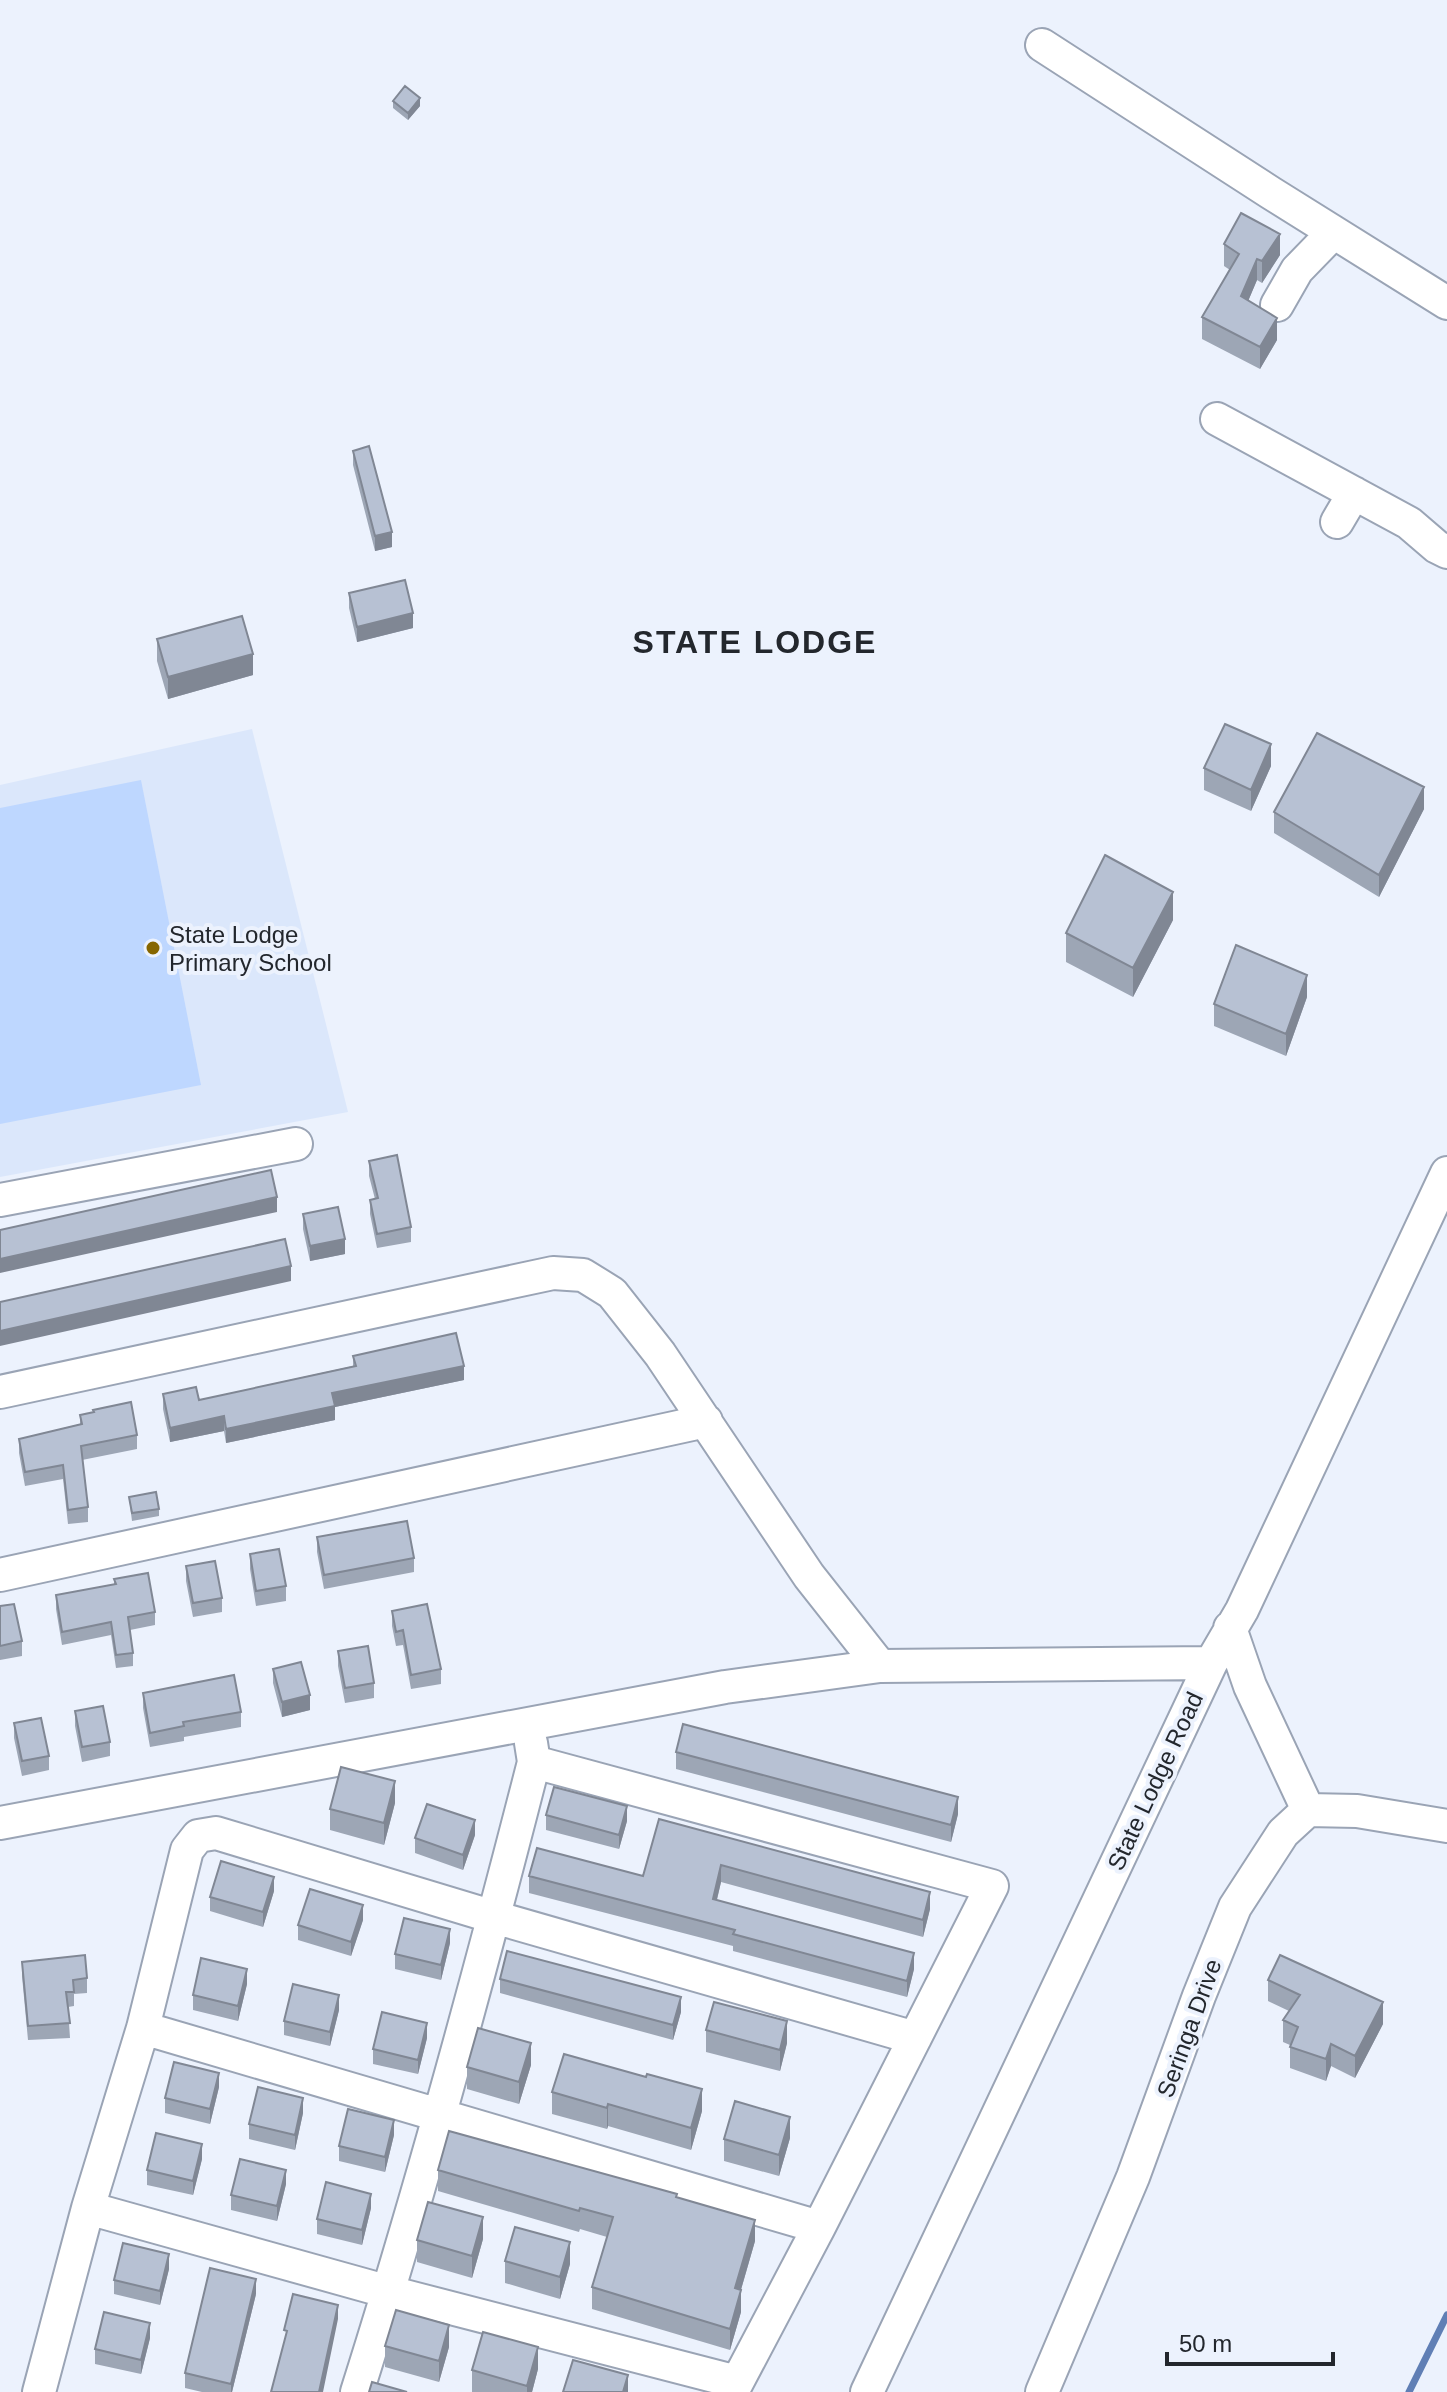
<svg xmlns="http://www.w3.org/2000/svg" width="1447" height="2392" viewBox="0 0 1447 2392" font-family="Arial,sans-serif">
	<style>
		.built { fill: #dbe7fb }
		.green { fill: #bed7ff }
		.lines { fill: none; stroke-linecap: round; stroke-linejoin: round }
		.stream { stroke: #607fb5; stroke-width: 7 }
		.minor-casing { stroke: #9aa4b5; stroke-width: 36 }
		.minor { stroke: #fff; stroke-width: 32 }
		.wall { fill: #9da6b5 }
		.shaded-wall { fill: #808794 }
		.building { fill: #b7c1d3; stroke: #808794; stroke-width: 2 }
		.poi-dot { fill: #866600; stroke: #ecf2fd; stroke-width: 3 }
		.labels { text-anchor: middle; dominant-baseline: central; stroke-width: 8; stroke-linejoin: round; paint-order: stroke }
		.poi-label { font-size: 24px; fill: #23272d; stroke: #ecf2fd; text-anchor: start }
		.street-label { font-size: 24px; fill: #23272d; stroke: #ecf2fd }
		.district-label { font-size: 32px; font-weight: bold; letter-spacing: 2px; fill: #23272d; stroke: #ecf2fd }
	</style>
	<rect width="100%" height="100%" fill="#ecf2fd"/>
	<path class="built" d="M252,729L348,1112L0,1177V785Z"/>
	<path class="green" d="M141,780L201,1085L0,1124V808Z"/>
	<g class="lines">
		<path class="stream" d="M1409,2392L1447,2315"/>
		<g class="minor-casing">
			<path id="minor" d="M1042,45L1271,193L1447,303
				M1277,305L1297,270L1333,233
				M1217,419L1409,523L1437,547L1447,552
				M1337,522L1354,493
				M0,1200L296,1144
				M0,1392L553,1273L583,1275L612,1293L660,1354L809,1576L880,1666
				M0,1575L706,1421
				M1230,1628L1250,1686L1308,1810
				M534,1762L992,1886L819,2227L732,2392
				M0,1823L725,1687L880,1666L1211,1663
				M143,2028L819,2227
				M88,2208L389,2292L737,2382
				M39,2392L88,2208L143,2028L187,1850L198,1836L216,1833L494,1917L915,2038
				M357,2392C423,2184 480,1973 534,1762L531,1743
				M867,2392L1211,1663L1242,1610L1447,1173
				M1042,2392L1133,2177L1199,1996L1235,1907L1283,1833L1308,1810L1357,1811L1447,1826"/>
		</g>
		<use href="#minor" class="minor"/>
	</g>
	<path class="wall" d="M393,101L420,106L408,120L393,108Z
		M1224,244L1280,255L1262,283L1257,280L1248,301L1277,340L1260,369L1202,339V317L1230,270L1224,266Z
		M353,451L392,547L375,551L353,465Z
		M349,593L413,628L357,642L349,608Z
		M157,639L253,675L168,699L157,661Z
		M1271,766L1251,811L1204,790V768Z
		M1424,809L1379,897L1274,833V812Z
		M1173,920L1133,997L1066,962V933Z
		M1307,997L1286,1056L1214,1026V1004Z
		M369,1161L411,1227V1242L377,1248L370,1214V1200L375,1199L369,1176Z
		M303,1214L345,1254L310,1261L303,1229Z
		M353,1356L464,1380L335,1407V1420L226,1443L224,1431L170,1442L163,1409V1394L199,1400L353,1366Z
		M80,1415L137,1435V1449L82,1460L88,1507V1522L68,1524L63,1479L25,1486L19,1453V1439L80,1424Z
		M129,1497L159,1509V1516L132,1521Z
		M317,1537L414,1558V1572L324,1589L317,1552Z
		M250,1554L286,1586V1601L256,1606L250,1569Z
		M186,1566L222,1598V1612L193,1617L186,1581Z
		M114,1579L155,1612V1625L130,1630L133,1653V1666L116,1668L111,1635L62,1645L56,1609V1595L114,1585Z
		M0,1606L22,1641V1656L0,1660Z
		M392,1611L441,1669V1684L411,1689L403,1645L396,1646L392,1626Z
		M338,1651L374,1683V1698L345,1703L338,1666Z
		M273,1669L310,1710L282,1717L273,1683Z
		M143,1693L241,1712V1727L184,1737V1741L150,1747L143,1708Z
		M75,1711L110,1742V1756L82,1762L75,1726Z
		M14,1723L49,1756V1770L22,1776L14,1738Z
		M676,1752L958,1814L951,1842L676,1769Z
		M395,1803L384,1845L330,1830V1809Z
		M546,1815L627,1821L619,1849L546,1830Z
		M659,1819L930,1909L923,1937L721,1882L717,1900L914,1969L907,1997L733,1951V1946L529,1893V1876H643Z
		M475,1835L463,1870L415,1853V1838Z
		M274,1891L263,1927L210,1911V1897Z
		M363,1920L351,1956L298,1940V1925Z
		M450,1943L441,1980L395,1969V1954Z
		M22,1962L87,1978V1993L74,1994V2006L68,2007L70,2038L28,2040L22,1976Z
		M500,1979L681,2012L673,2040L500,1993Z
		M1268,1980L1383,2024L1355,2078L1331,2066L1326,2081L1290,2068V2045L1283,2042V2020L1289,2011L1268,2001Z
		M247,1984L238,2021L193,2010V1995Z
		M339,2010L330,2046L284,2035V2021Z
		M706,2030L787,2043L780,2071L706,2052Z
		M427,2038L418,2074L373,2064V2049Z
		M531,2065L519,2104L467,2089V2067Z
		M219,2087L210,2124L165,2113V2098Z
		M552,2092L702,2111L691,2150L608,2126L607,2129L552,2114Z
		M303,2113L295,2150L249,2139V2124Z
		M394,2135L385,2172L339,2161V2146Z
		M790,2138L779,2176L724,2161V2139Z
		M202,2159L193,2195L147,2185V2170Z
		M438,2170L677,2197L755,2241L741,2290V2312L730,2350L592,2309V2287L607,2237L580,2229L579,2232L438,2191Z
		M286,2184L277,2221L231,2210V2195Z
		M371,2208L362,2245L317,2234V2219Z
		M483,2239L472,2278L417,2262V2240Z
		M505,2261L570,2264L560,2299L505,2283Z
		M169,2269L160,2305L114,2294V2280Z
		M256,2294L232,2392H202L185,2388V2373Z
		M150,2338L141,2374L95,2364V2349Z
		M385,2346L449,2347L439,2382L385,2367Z
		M538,2369L532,2392H472V2370Z"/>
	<path class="shaded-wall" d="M420,98V106L408,120V113Z
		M1280,234V255L1262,283V261Z
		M1257,259V280L1241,318V296Z
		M1277,318V340L1260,369V347Z
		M392,532V547L375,551V536Z
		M413,613V628L357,642V627Z
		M253,654V675L168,699V677Z
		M1271,744V766L1251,811V790Z
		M1424,787V809L1379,897V875Z
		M1173,892V920L1133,997V968Z
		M1307,975V997L1286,1056V1034Z
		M277,1197V1212L0,1273V1259Z
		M345,1239V1254L310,1261V1246Z
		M291,1266V1281L0,1346V1331Z
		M464,1366V1380L335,1407V1420L226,1443V1429L332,1393Z
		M224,1416V1431L170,1442V1428Z
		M310,1695V1710L282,1717V1702Z
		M395,1781V1803L384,1845V1823Z
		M958,1797V1814L951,1842V1825Z
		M627,1806V1821L619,1849V1835Z
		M475,1820V1835L463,1870V1855Z
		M721,1865V1882L713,1915V1899Z
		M274,1877V1891L263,1927V1912Z
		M930,1892V1909L923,1937V1920Z
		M363,1905V1920L351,1956V1942Z
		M450,1929V1943L441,1980V1965Z
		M914,1953V1969L907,1997V1981Z
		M247,1969V1984L238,2021V2006Z
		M339,1995V2010L330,2046V2032Z
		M681,1997V2012L673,2040V2025Z
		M1383,2002V2024L1355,2078V2056Z
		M787,2021V2043L780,2071V2050Z
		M427,2023V2038L418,2074V2060Z
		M531,2043V2065L519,2104V2082Z
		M1331,2044V2066L1326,2081V2059Z
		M219,2073V2087L210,2124V2109Z
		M702,2089V2111L691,2150V2128Z
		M303,2098V2113L295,2150V2135Z
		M608,2104V2126L607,2129V2108Z
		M790,2117V2138L779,2176V2155Z
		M394,2120V2135L385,2172V2157Z
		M202,2144V2159L193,2195V2181Z
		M286,2170V2184L277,2221V2206Z
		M371,2194V2208L362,2245V2230Z
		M483,2217V2239L472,2278V2256Z
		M755,2220V2241L735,2310V2288Z
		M570,2242V2264L560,2299V2277Z
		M169,2254V2269L160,2305V2291Z
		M256,2279V2294L232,2392H231V2384Z
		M741,2290V2312L730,2350V2329Z
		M338,2305V2319L323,2392H319Z
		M150,2323V2338L141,2374V2360Z
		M449,2325V2347L439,2382V2361Z
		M538,2347V2369L532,2392H527V2386Z
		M628,2375V2392H623Z"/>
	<path class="building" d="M405,86L420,98L408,113L393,101Z
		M1241,213L1280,234L1262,261L1257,259L1241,296L1277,318L1260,347L1202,317L1239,254L1224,244Z
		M369,446L392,532L375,536L353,451Z
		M405,580L413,613L357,627L349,593Z
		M242,616L253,654L168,677L157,639Z
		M1225,724L1271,744L1251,790L1204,768Z
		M1317,733L1424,787L1379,875L1274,812Z
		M1105,855L1173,892L1133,968L1066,933Z
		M1236,945L1307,975L1286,1034L1214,1004Z
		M397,1155L411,1227L377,1234L370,1200L378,1198L369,1161Z
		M271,1170L277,1197L0,1259V1230Z
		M338,1207L345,1239L310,1246L303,1214Z
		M285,1239L291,1266L0,1331V1302Z
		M456,1333L464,1366L332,1393L335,1406L226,1429L224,1416L170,1428L163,1394L196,1387L199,1400L356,1366L353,1356Z
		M131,1402L137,1435L81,1446L88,1507L68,1510L63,1465L25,1472L19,1439L82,1424L80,1415L94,1412L93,1410Z
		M156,1492L159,1509L132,1513L129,1497Z
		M407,1521L414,1558L324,1575L317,1537Z
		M279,1549L286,1586L256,1591L250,1554Z
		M215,1561L222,1598L193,1603L186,1566Z
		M148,1573L155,1612L128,1617L133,1653L116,1655L111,1622L62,1632L56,1595L116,1584L114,1579Z
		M14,1604L22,1641L0,1646V1606Z
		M427,1604L441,1669L411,1675L403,1630L396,1632L392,1611Z
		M368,1646L374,1683L345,1688L338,1651Z
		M301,1662L310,1695L282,1702L273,1669Z
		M234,1675L241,1712L183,1722L184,1726L150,1733L143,1693Z
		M103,1706L110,1742L82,1747L75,1711Z
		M41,1718L49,1756L22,1761L14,1723Z
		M683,1724L958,1797L951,1825L676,1752Z
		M341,1767L395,1781L384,1823L330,1809Z
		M554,1787L627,1806L619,1835L546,1815Z
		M427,1804L475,1820L463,1855L415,1838Z
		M659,1819L930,1892L923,1920L721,1865L713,1899L914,1953L907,1981L733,1934L735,1930L529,1876L537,1848L643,1876Z
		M221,1861L274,1877L263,1912L210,1897Z
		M310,1889L363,1905L351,1942L298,1925Z
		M404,1918L450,1929L441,1965L395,1954Z
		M507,1951L681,1997L673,2025L500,1979Z
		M85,1955L87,1978L73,1980L74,1992H66L70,2023L28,2026L22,1962Z
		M1280,1955L1383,2002L1355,2056L1331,2044L1326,2059L1290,2047L1298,2027L1283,2020L1300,1995L1268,1980Z
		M201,1958L247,1969L238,2006L193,1995Z
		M293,1984L339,1995L330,2032L284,2021Z
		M714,2002L787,2021L780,2050L706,2030Z
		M382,2012L427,2023L418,2060L373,2049Z
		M478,2028L531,2043L519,2082L467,2067Z
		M564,2054L646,2077L647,2074L702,2089L691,2128L608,2104L607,2108L552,2092Z
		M174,2062L219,2073L210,2109L165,2098Z
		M258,2087L303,2098L295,2135L249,2124Z
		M735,2101L790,2117L779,2155L724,2139Z
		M348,2109L394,2120L385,2157L339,2146Z
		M449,2131L677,2194L676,2197L755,2220L735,2288L741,2290L730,2329L592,2287L613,2217L580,2208L579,2211L438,2170Z
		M156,2133L202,2144L193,2181L147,2170Z
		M240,2159L286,2170L277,2206L231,2195Z
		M326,2182L371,2194L362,2230L317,2219Z
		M428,2202L483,2217L472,2256L417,2240Z
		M515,2227L570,2242L560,2277L505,2261Z
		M123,2243L169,2254L160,2291L114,2280Z
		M210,2268L256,2279L231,2384L185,2373Z
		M293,2294L338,2305L319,2392H271L287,2331L284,2330Z
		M396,2310L449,2325L439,2361L385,2346Z
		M104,2312L150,2323L141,2360L95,2349Z
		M483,2332L538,2347L527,2386L472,2370Z
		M573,2360L628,2375L623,2392H563Z
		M372,2382L407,2392H369Z"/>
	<circle class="poi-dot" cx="153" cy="948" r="8"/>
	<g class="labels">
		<g class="poi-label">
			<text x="169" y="934">State Lodge<tspan x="169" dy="28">Primary School</tspan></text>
		</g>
		<g class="street-label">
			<text transform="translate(1155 1781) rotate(-65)">State Lodge Road</text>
			<text transform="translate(1189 2028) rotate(-70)">Seringa Drive</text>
		</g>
		<g class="district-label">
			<text x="755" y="642">STATE LODGE</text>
		</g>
	</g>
	<path d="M1167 2352v12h166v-12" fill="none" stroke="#23272d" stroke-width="4"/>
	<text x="1179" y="2352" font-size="24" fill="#23272d" stroke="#ecf2fd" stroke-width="6" paint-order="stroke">50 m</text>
</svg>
